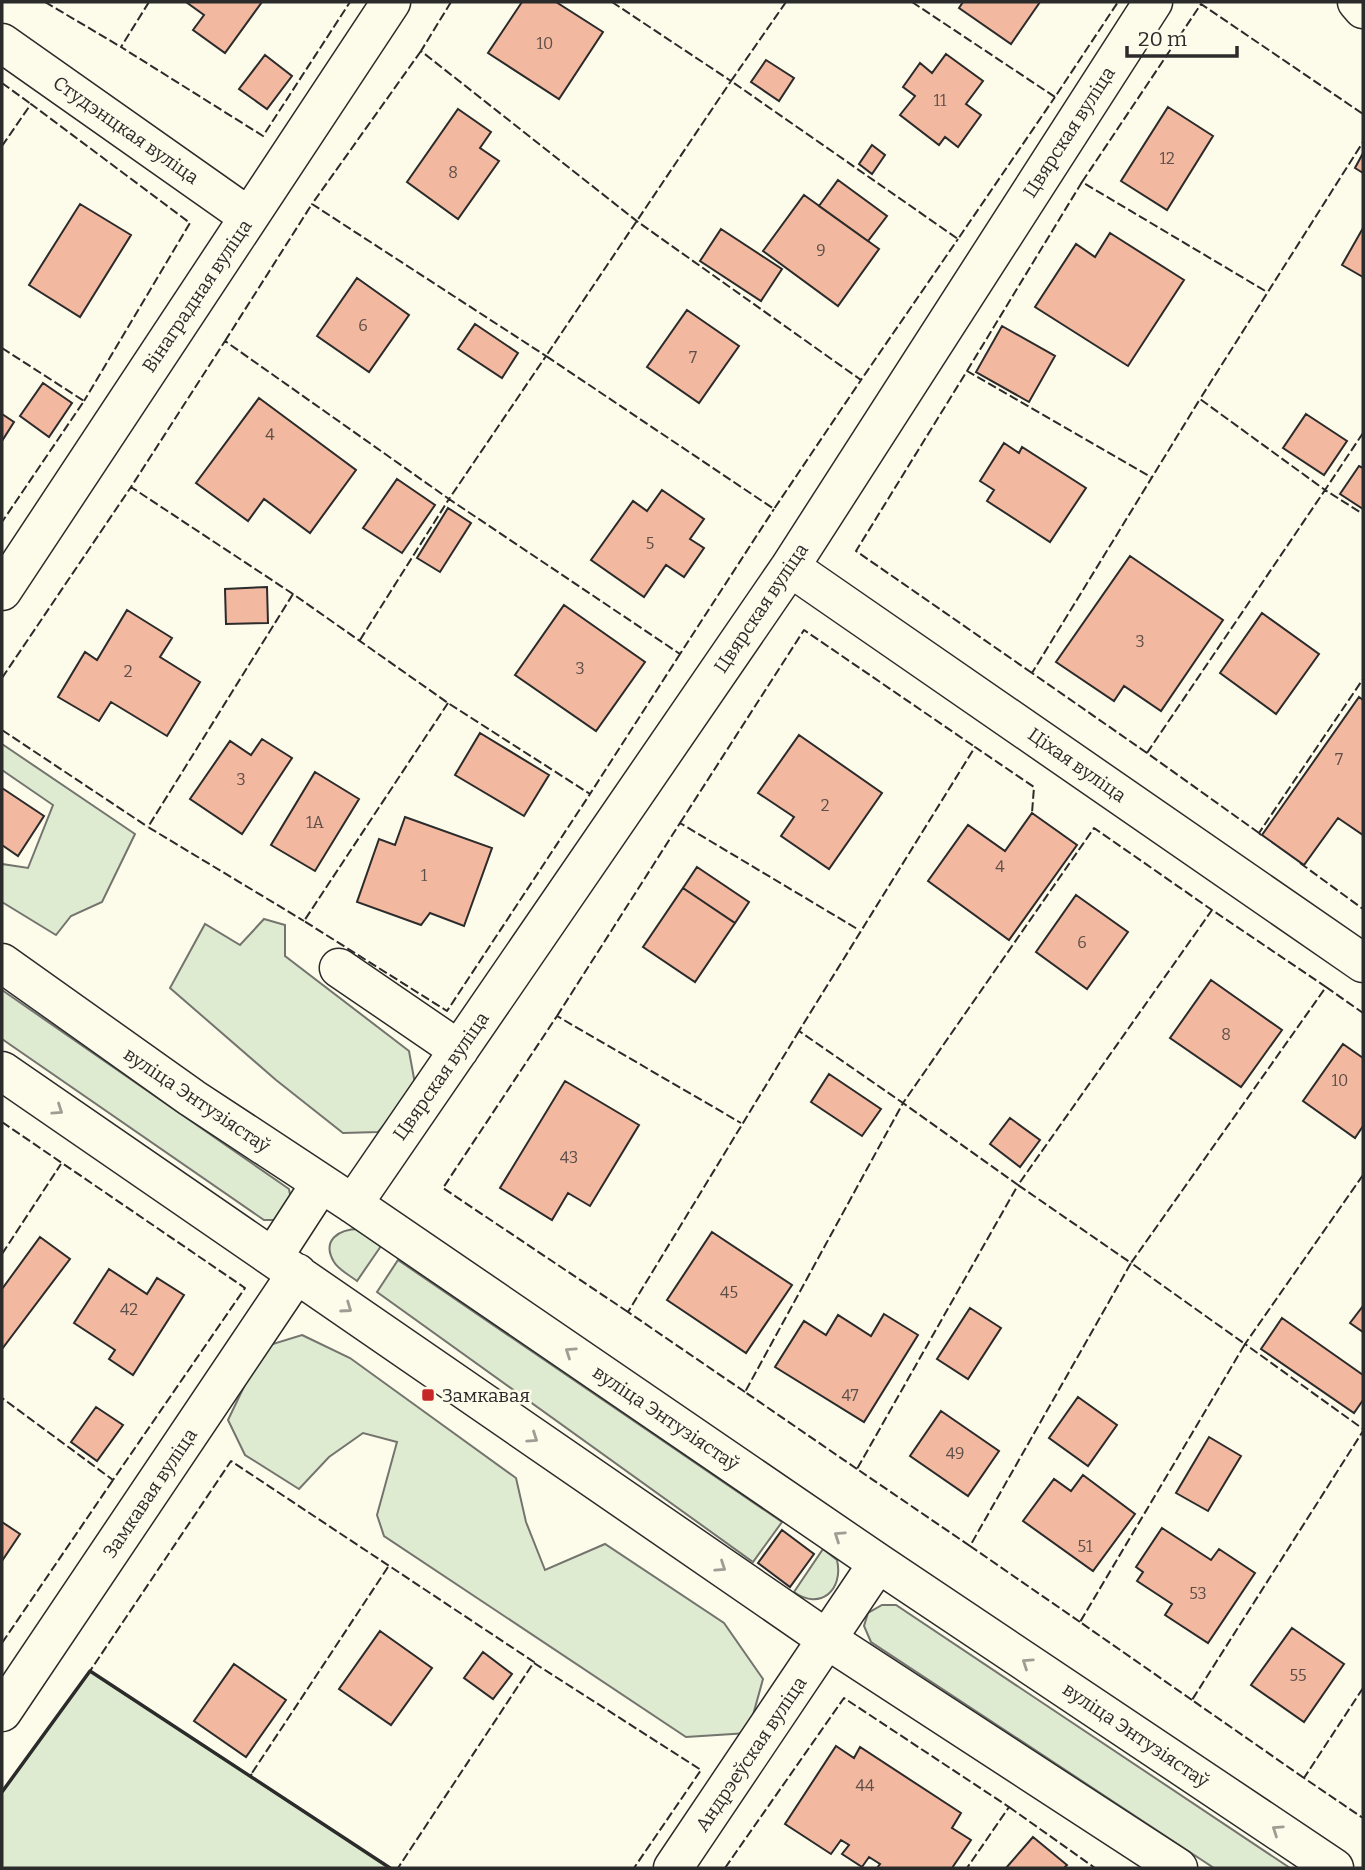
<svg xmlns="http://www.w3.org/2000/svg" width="1365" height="1870" viewBox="0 0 1365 1870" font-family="Bitter,serif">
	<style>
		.green { fill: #deebd1; stroke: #74746e; stroke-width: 2 }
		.building { fill: #f2b8a0; stroke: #2b2b2b; stroke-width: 2 }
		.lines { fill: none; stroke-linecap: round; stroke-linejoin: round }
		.minor-casing { stroke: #2b2b2b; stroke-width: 41 }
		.minor { stroke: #fdfbea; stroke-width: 38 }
		.fence { stroke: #2b2b2b; stroke-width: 2; stroke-dasharray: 9 3.5; stroke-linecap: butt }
		.wall { stroke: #2b2b2b; stroke-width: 3.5 }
		.oneway { stroke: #9e9d94 }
		.poi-dot { fill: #c62828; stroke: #fdfbea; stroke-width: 2.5 }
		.labels { text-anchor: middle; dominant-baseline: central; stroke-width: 5; stroke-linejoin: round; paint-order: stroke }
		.number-label { font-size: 16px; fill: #5d4e48 }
		.street-label { font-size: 19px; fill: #2b2b2b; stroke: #fdfbea }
		.poi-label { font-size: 19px; fill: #2b2b2b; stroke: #fdfbea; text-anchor: start }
	</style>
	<rect width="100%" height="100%" fill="#fdfbea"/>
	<path class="green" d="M2,744L135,834L102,902L71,916L56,935L2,902V864L28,868L53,805L2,770Z
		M264,919L285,925V956L409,1051L416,1089L378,1132L343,1133L276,1080L170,988L205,924L240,945Z
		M2,990L289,1189L291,1200L277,1220H264L2,1039Z
		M359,1229L381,1246L357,1281C349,1275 339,1270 334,1262C321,1240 339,1229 359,1229Z
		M398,1260L782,1522L753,1562L377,1292Z
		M302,1335L350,1358L516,1478L526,1522L545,1570L605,1544L724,1623L763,1679L748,1733L686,1737L384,1536L377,1515L397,1442L363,1433L329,1457L299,1489L245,1455L228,1420L263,1347Z
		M823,1549L837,1560C844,1590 820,1611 794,1592Z
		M882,1605H896L1290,1868H1214L871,1642L864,1626L868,1613Z
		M90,1671L390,1868H2V1792Z"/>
	<path class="building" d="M186,2H262L225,53L193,30L204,15Z
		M522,2H556L603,32L559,99L488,53Z
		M963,2H1040L1011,44L959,8Z
		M946,54L983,81L966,104L981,115L958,147L945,137L939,145L900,115L915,96L903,87L920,63L932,73Z
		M265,55L292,76L267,109L239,89Z
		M766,60L794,78L779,101L751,82Z
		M1168,107L1213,136L1167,210L1121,181Z
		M458,109L491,132L480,148L499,161L458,219L407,182Z
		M872,145L885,155L872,174L859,164Z
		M1363,153V173L1355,168Z
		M838,180L887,216L868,241L819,206Z
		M804,195L879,249L838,306L763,251Z
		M80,204L131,235L80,317L29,285Z
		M1363,228V277L1342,265Z
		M721,229L782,269L761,301L700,261Z
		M1110,233L1184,280L1128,366L1035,307L1076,244L1095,257Z
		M357,278L409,315L369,372L317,336Z
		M687,310L739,346L699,403L647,367Z
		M475,324L518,353L502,378L458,349Z
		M1002,326L1055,356L1029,402L976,372Z
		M43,383L72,403L49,437L20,416Z
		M259,398L356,470L310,533L264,499L248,521L196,483Z
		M2,414L14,422L2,441Z
		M1306,414L1347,441L1324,475L1283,448Z
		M1004,443L1019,453L1022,447L1086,488L1050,542L987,501L994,490L980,481Z
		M1359,466L1363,468V509L1340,494Z
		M397,479L435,505L402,553L363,528Z
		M662,490L704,519L690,539L704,548L684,577L666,565L644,597L591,560L633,501L647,511Z
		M448,508L471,523L440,572L417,558Z
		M1130,556L1223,620L1161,711L1124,686L1114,701L1056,662Z
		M267,587L268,623L226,624L225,589Z
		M564,605L645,662L596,731L515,675Z
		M127,610L172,638L160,657L200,682L167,736L111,702L99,721L58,697L85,652L97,660Z
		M1262,613L1319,654L1276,714L1220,673Z
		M1359,697L1363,700V835L1338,818L1304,865L1262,835Z
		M480,733L549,775L524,816L455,775Z
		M799,735L882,793L829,869L781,836L794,817L758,793Z
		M262,739L292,758L242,834L190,799L230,741L251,755Z
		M315,772L359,799L315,871L271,845Z
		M2,788L44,816L18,856L2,845Z
		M1032,813L1077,845L1009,940L928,881L968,825L1005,851Z
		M405,817L492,848L464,926L430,913L421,925L357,902L379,839L395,845Z
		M697,867L749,902L735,923L683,888Z
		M683,888L735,923L695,982L643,947Z
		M1076,895L1128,932L1087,989L1036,952Z
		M1211,980L1282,1030L1241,1087L1170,1038Z
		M1343,1044L1363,1058V1126L1355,1138L1303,1101Z
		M829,1074L881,1109L862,1136L811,1102Z
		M565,1081L639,1125L590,1206L568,1193L552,1220L500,1188Z
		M1010,1118L1040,1140L1020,1167L990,1144Z
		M712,1232L792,1285L746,1353L667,1300Z
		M40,1237L70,1259L2,1349V1289Z
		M109,1269L147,1294L157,1278L184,1295L133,1375L109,1359L115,1350L74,1323Z
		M1363,1306V1332L1350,1323Z
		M970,1308L1001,1328L968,1379L937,1359Z
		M884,1314L918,1335L864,1422L775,1367L804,1321L826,1335L838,1315L871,1336Z
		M1282,1318L1363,1375V1400L1354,1413L1261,1349Z
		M1078,1397L1117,1425L1088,1466L1049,1438Z
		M96,1407L123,1425L97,1461L71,1442Z
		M941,1411L999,1451L968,1496L910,1456Z
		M1209,1437L1241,1456L1208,1511L1176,1493Z
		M1083,1475L1135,1514L1093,1571L1023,1521L1054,1479L1071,1491Z
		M2,1522L20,1534L2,1561Z
		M1162,1528L1211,1560L1219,1549L1255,1573L1208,1643L1165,1615L1172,1604L1137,1581L1143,1572L1136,1567Z
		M782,1530L814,1554L790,1587L758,1563Z
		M1292,1628L1344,1664L1304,1722L1251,1685Z
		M380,1631L432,1668L391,1725L339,1689Z
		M483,1652L512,1674L493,1699L464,1678Z
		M234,1664L286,1700L246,1757L194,1721Z
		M836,1746L854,1758L860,1747L961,1813L952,1828L971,1840L952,1868H877L880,1864L869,1857L862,1867L842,1854L849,1845L841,1840L831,1854L785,1824Z
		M1033,1837L1067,1865L1064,1868H1006Z"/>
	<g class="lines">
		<g class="minor-casing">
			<path id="minor" d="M1357,2L1363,9
				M2,43L249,217
				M790,567L1363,963
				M2,591L391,2
				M2,963L192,1098L353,1204L878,1563L1334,1868
				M339,968L459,1050
				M2,1071L828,1640L1178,1868
				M353,1204L790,567L1153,2
				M273,1257L321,1183
				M2,1712L297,1273
				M673,1868L878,1563"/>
		</g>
		<use href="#minor" class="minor"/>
		<path class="fence" d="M45,2L121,47
			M149,2L121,47L263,136L350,2
			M451,2L421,51L638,222L861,380L958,239
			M612,2L731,81L546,356L774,509L861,380
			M786,2L731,81L958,239L1055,97
			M912,2L1055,97L1118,2
			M421,51L312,204L546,356L449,499L680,654L774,509
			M2,83L31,104
			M2,146L31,104L190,223L84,401
			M1082,182L1201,4L1363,114
			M225,341L312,204
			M2,348L84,401L2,522
			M967,371L1082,182L1267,292
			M1363,433L1325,490L1363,514
			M293,594L148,827L304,921
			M360,640L449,499L225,341L131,487L293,594L448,703L590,794L680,654
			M1032,673L856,551L967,371L1151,477
			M2,678L131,487
			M448,703L304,921L447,1011L590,794
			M2,730L148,827
			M1147,753L1032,673L1200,399
			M680,823L804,630L975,747
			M1259,833L1147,753L1325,490L1200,399L1363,142
			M1261,835L1259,833L1363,679
			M1300,863L1363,909
			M557,1016L680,823L859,930
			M2,1122L245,1288L113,1480L2,1398
			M1363,1175L1245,1344L1363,1429
			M2,1254L61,1164
			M628,1312L443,1188L557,1016L741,1123
			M745,1392L628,1312L799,1031
			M857,1469L745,1392L903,1103L799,1031L975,747L1034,787L1032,813
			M970,1546L857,1469L1018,1185L903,1103L1094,828L1212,910
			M388,1567L250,1776L90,1671L231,1461L534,1662L398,1868
			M1080,1622L970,1546L1131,1263L1018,1185L1212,910L1326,987
			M2,1643L113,1480
			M534,1663L701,1770L634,1868
			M1363,1688L1304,1778L1363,1818
			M1192,1700L1080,1622L1245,1344L1131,1263L1326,987L1363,1013
			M252,1774L250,1776L390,1868
			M1304,1778L1192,1700L1363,1431
			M1009,1807L1095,1868
			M725,1868L844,1698L1009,1807L967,1868"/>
		<path class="wall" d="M2,1792L90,1671L390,1868"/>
	</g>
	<defs><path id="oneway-chevron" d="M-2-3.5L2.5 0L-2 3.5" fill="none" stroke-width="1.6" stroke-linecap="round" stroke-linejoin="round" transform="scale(1.75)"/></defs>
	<g class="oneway">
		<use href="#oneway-chevron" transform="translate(58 1110) rotate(34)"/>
		<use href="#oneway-chevron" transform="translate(347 1308) rotate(35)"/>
		<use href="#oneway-chevron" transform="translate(570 1352) rotate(-146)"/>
		<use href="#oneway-chevron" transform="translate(533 1438) rotate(34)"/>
		<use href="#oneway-chevron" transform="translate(839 1536) rotate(-146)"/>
		<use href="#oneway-chevron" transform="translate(721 1567) rotate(34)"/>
		<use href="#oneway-chevron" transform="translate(1027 1663) rotate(-146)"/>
		<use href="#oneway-chevron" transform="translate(1277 1830) rotate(-146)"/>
	</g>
	<rect class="poi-dot" x="421" y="1388" width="14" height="14" rx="3.5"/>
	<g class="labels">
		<g class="number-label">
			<text x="545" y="43">10</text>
			<text x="940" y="100">11</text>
			<text x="1167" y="158">12</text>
			<text x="453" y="172">8</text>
			<text x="821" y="250">9</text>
			<text x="363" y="325">6</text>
			<text x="693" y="357">7</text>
			<text x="270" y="434">4</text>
			<text x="650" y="543">5</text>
			<text x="1140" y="641">3</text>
			<text x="580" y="668">3</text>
			<text x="128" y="671">2</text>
			<text x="1339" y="759">7</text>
			<text x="241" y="779">3</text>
			<text x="825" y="805">2</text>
			<text x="315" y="822">1A</text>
			<text x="1000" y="866">4</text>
			<text x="424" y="875">1</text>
			<text x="1082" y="942">6</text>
			<text x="1226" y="1034">8</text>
			<text x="1340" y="1080">10</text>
			<text x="569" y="1157">43</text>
			<text x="729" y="1292">45</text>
			<text x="129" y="1309">42</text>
			<text x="850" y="1395">47</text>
			<text x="955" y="1453">49</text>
			<text x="1085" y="1546">51</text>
			<text x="1198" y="1593">53</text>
			<text x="1298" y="1675">55</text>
			<text x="865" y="1785">44</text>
		</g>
		<g class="street-label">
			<text transform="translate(126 130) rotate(35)">Студэнцкая вуліца</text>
			<text transform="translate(1069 132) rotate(-57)">Цвярская вуліца</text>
			<text transform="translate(197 296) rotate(-56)">Вінаградная вуліца</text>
			<text transform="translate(761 608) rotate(-56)">Цвярская вуліца</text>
			<text transform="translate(1077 765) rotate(35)">Ціхая вуліца</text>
			<text transform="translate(441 1076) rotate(-55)">Цвярская вуліца</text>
			<text transform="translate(197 1100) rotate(34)">вуліца Энтузіястаў</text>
			<text transform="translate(666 1418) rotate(34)">вуліца Энтузіястаў</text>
			<text transform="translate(150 1493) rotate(-56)">Замкавая вуліца</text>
			<text transform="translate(1136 1735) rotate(34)">вуліца Энтузіястаў</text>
			<text transform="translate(751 1754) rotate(-56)">Андрэеўская вуліца</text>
		</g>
		<g class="poi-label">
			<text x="442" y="1395">Замкавая</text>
		</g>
	</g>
	<rect width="1365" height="1870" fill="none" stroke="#2b2b2b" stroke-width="7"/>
	<path d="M1127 46v10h110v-10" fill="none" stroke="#2b2b2b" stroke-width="3.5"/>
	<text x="1138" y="46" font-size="21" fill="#2b2b2b" stroke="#fdfbea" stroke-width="5" paint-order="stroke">20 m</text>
</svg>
